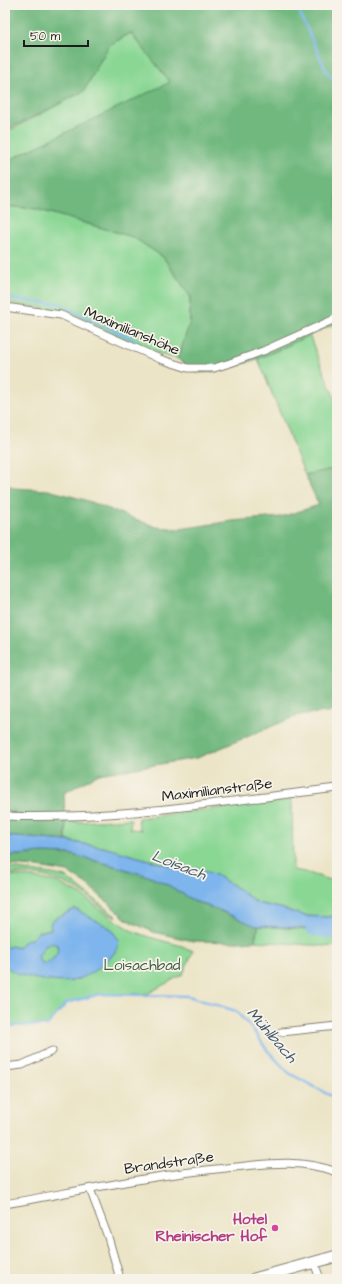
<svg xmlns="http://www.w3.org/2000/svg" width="342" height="1284" viewBox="0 0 342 1284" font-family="'Architects Daughter',sans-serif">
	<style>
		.green { fill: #8ad794; stroke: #537a58 }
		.forest { fill: #6fb87e; stroke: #466a4d }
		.water { fill: #7eb5ed; stroke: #4d6884; fill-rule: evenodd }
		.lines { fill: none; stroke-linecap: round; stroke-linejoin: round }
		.stream { stroke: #7eb5ed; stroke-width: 2.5 }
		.river { stroke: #7eb5ed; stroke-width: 15 }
		.street-casing { stroke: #848071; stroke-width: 9 }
		.primary-casing { stroke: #848071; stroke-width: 13 }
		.street { stroke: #fff; stroke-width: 7 }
		.primary { stroke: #fff; stroke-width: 11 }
		.hotel-dot { fill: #d1479c; stroke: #f7f3e8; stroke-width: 1.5 }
		.labels { text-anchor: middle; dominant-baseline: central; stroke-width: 3.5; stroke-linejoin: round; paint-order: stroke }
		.street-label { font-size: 15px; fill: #1c1c1c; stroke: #f7f3e8 }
		.park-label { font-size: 15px; fill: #425d46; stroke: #f7f3e8 }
		.hotel-label { font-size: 15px; font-weight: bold; fill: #b23c85; stroke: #f7f3e8; text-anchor: end }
		.water-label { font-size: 16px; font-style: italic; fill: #435970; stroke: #f7f3e8 }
	</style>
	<rect width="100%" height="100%" fill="#f7f3e8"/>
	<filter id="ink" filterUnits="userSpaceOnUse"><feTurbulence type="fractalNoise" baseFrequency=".025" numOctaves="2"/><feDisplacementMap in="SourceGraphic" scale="8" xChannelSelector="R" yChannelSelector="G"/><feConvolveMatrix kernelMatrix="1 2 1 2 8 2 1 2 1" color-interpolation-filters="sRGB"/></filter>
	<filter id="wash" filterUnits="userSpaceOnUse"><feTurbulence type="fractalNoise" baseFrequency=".012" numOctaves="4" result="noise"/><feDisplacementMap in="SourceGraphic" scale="16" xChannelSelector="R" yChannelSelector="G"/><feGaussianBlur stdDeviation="0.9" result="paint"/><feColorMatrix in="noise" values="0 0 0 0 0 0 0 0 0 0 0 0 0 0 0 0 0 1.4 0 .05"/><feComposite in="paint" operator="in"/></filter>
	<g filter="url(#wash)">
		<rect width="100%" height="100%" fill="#ebe4c6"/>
		<path class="green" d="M131,33L171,82L5,162V133L84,91L109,45Z
			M5,206L36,209L133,237L163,257L190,296V322L178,359L152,352L70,314L56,310L5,303Z
			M309,335L337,404V468L305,475L258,359Z
			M292,799L293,870L305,872L337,882V915L328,917L305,916L280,908L257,903L240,890L216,875L197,869L186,871L150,860L66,840V819L78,822L131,819L130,829L142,830L139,828L138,818Z
			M10,868L52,874L66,877L117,917C107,915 98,904 90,898C62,877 39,873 5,874V869Z
			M5,875L29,877L57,882L82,895L105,913L130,930L149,937L182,946L193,951L183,974L147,994H100L67,1003L47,1025L5,1026V966L17,973L101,966L118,949L75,909L52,920L51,929L38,932L32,939L25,941L17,948H5Z
			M259,926L337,932V947L255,941L256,934Z
			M52,943L57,945C60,955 53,960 44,964L40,961L38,957L45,946Z"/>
		<path class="forest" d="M5,5H337V323C291,342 248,370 198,373L178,359L190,322V296L163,257L133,237L36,209L5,206V162L170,82L131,33L109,45L84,91L5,131Z
			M337,468V711L299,715L197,758L99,774L64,793L66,841L5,836V482L13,488L48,490L85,500L156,527L180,529L232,521L281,517L319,505L305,475Z
			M43,853L69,854L108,864L148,876L170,886L194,901L259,926L256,934L255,941L239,942L193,941L153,932L127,920L88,885L68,872L38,867L5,865V856Z"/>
		<path class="water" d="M5,836L66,841L103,847L188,871L197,868L216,875L240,890L257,903L280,908L305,916L328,917L337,915V931L284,927L256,926L219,910L194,901L170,886L148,876L108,864L69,854L43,853L5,856Z
			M75,909L110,928L119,940C117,953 113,954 105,963C97,969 86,977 76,980C61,985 33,979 18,974C14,972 9,969 5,966V948L11,946L18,948L25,940L32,939L38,932L51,929L50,925L52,920ZM52,943L57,945C60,955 53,960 44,964L40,961L38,957L45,946Z"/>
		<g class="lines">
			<path class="stream" d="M296,5L327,72L337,84
				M5,298L45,303H59L77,313L137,341
				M5,1026L47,1025L67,1003L100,994L188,996L236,1011L254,1031L267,1050L289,1073L329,1095L337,1096"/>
			<path class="river" d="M313,928L337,932"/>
		</g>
	</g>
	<g filter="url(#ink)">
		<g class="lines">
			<g class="street-casing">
				<path id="street" d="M5,307L61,315L160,359L188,368H214L230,363L263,351L337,318
					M5,816C116,820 227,801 337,788
					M281,1032L337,1026
					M5,1067L22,1065L52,1051
					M90,1189L108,1237L119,1275L115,1279
					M5,1204C79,1191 152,1175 226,1168C267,1164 297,1158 337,1172
					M314,1262L320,1279"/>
			</g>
			<g class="primary-casing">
				<path id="primary" d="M254,1279L337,1256"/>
			</g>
			<use href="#street" class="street"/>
			<use href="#primary" class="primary"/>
		</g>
	</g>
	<circle class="hotel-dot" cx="275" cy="1228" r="4"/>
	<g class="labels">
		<g class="street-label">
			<text transform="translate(132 331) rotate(23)">Maximilianshöhe</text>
			<text transform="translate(217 790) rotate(-7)">Maximilianstraße</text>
			<text transform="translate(169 1163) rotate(-8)">Brandstraße</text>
		</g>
		<g class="park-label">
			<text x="142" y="965">Loisachbad</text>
		</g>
		<g class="hotel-label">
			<text x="267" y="1219">Hotel<tspan x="267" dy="17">Rheinischer Hof</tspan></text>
		</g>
		<g class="water-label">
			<text transform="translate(179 865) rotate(21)">Loisach</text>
			<text transform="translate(272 1035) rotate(49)">Mühlbach</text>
		</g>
	</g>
	<rect width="342" height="1284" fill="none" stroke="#f7f3e8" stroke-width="20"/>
	<path d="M24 40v6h64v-6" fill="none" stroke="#1c1c1c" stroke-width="2"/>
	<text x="30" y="40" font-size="12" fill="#1c1c1c" stroke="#f7f3e8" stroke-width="3" paint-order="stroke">50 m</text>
</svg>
